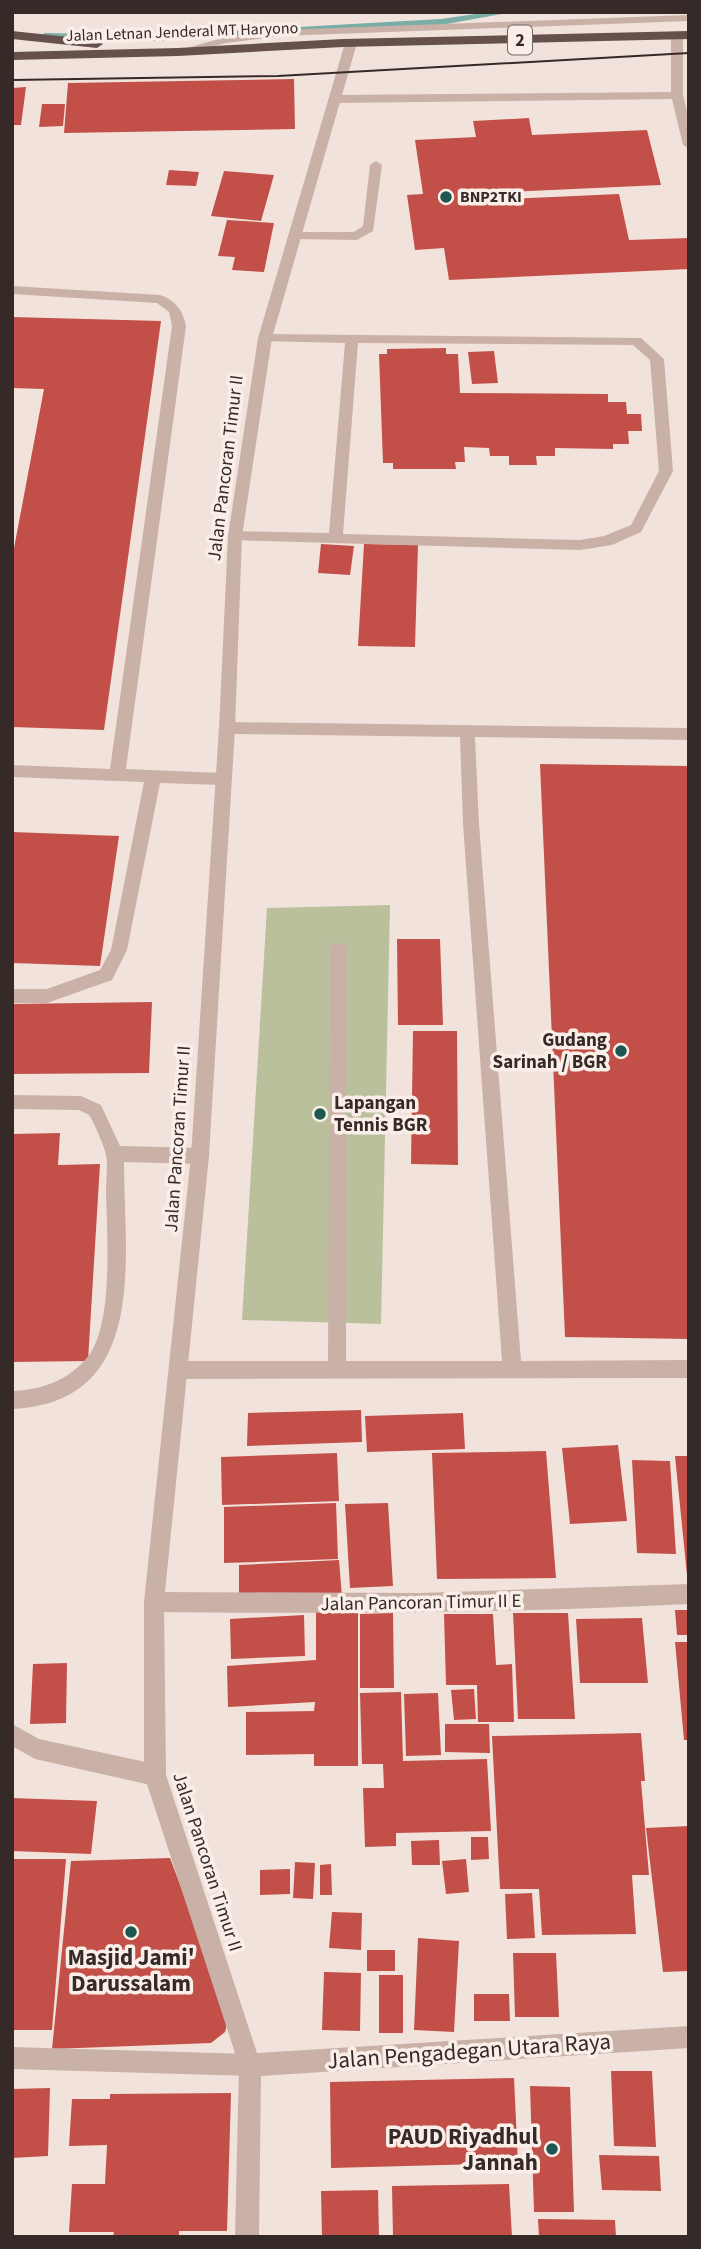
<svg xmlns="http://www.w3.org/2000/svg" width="701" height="2249" viewBox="0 0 701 2249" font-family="'Source Sans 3',sans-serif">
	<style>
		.green { fill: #bac09c }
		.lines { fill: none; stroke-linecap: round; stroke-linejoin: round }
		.stream { fill: #7bada7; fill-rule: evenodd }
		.building { fill: #c25048 }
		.service { fill: #c9b1a8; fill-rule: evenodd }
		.minor { fill: #c9b1a8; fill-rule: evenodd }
		.tertiary { fill: #c9b1a8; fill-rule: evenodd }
		.trunk { fill: #66504c; fill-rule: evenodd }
		.tram { stroke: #362a28; stroke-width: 2 }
		.poi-dot { fill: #1f5650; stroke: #f9eee8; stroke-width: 2.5 }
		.labels { text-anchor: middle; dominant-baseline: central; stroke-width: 7; stroke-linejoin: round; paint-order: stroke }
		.far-street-label { font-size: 16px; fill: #362a28; stroke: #f9eee8 }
		.far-poi-label { font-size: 16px; font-weight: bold; fill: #362a28; stroke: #f9eee8; text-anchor: start }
		.shield { fill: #f9eee8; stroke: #706562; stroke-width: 2 }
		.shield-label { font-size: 18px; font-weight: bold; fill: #362a28 }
		.street-label { font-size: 19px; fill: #362a28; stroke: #f9eee8 }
		.poi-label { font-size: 19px; font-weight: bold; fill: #362a28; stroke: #f9eee8; text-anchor: end }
		.near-poi-label { font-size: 23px; font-weight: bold; fill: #362a28; stroke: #f9eee8 }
		.near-street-label { font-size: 23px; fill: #362a28; stroke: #f9eee8 }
	</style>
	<rect width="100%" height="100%" fill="#f1e3dc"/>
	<path class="green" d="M390,905L381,1324L242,1320L267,908Z"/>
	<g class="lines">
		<path class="stream" d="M489,12H513L441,25L153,41L45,39L40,36L45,33L153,35L441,19Z"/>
	</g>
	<path class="building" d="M294,79L295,129L64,133L68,83Z
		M26,87L21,125H12V88Z
		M42,104H65L63,126L39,127Z
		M529,118L532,135L647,130L661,185L484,193L485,200L619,194L629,240L689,238V269L449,280L444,248L415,250L407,195L423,194L415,140L476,137L473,121Z
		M169,170L199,172L196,186L166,185Z
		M224,171L274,175L261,221L211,216Z
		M227,220L274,223L264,272L232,270L235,257L218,256Z
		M12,317L161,321L104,730L12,727V559L44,389L12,388Z
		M446,348V354H458L460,393L608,394V402H626L627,414H641L642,431H628L629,444H613V449L555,448V456H536L537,465H509V456H490L489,448L464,447L465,462H455L456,469H393V463H383L379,354H387V349Z
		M494,351L498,383L472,384L468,352Z
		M321,544L354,546L350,575L318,573Z
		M364,544L418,545L415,647L358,646Z
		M540,764L689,766V1339L565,1337Z
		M12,832L119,836L100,966L12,963Z
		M397,939H440L443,1025H398Z
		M152,1002L149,1073L12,1074V1004Z
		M413,1031H457L458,1165L411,1164Z
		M60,1133L58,1165L100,1164L88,1361L12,1362V1134Z
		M361,1410L362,1442L247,1446L248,1413Z
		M463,1413L465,1449L367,1452L365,1416Z
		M618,1445L627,1521L570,1524L562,1448Z
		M546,1451L556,1578L437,1579L432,1453Z
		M337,1453L339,1501L222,1505L221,1457Z
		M675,1456H689V1575H687Z
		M632,1460L670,1461L676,1554L637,1553Z
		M336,1503L338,1559L224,1563V1507Z
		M388,1503L393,1586L350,1588L345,1504Z
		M339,1560L342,1597L239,1602V1565Z
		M316,1609H358V1766H314V1754L246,1755V1712L314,1711L315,1702L228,1707L227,1666L316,1660Z
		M675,1610H689V1635H677Z
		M393,1613L394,1688H360V1614Z
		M513,1613H568L575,1719H518Z
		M444,1614H493L496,1665L512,1664L514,1722H478L477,1685H446Z
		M304,1615L305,1656L231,1659L230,1619Z
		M642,1618L648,1683H580L576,1619Z
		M675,1642H689V1740H684Z
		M67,1663L66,1723L30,1724L33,1664Z
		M474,1689L476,1719L454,1720L451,1690Z
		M401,1692L403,1761L487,1759L491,1831L396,1833V1846L365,1847L363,1788H384L383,1764H362L360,1693Z
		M438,1693L441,1755L406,1756L404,1694Z
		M445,1724H489L490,1753L445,1752Z
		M641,1733L645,1781H641L649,1875H632L636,1934L542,1935L539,1889H500L492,1736Z
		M12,1798L97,1801L91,1854L12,1851Z
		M689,1826V1971L663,1972L646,1828Z
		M471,1837H488L489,1859L471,1860Z
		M439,1840L440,1865H412L411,1841Z
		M170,1858L225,2003L228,2021L225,2032L211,2043L52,2049L71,1861Z
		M12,1859H66L52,2030H12Z
		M466,1859L469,1892L446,1894L442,1861Z
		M295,1862L315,1863L313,1899L293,1898Z
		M331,1864L332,1895H320V1865Z
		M290,1869V1894L260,1895V1870Z
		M532,1893L535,1938L507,1939L505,1894Z
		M332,1912L362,1913L361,1950L329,1948Z
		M418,1938L459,1941L454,2032L414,2030Z
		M367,1950H395V1971H367Z
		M513,1953H556L559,2017H515Z
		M324,1972L361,1973L360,2031L322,2030Z
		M379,1975H403V2033H379Z
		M474,1994H509L510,2021H474Z
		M611,2071H652L656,2147L614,2146Z
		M514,2078L518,2163L331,2168L330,2082Z
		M530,2086L570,2087L574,2212H534Z
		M50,2088L48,2156L12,2158V2089Z
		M231,2093L227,2231H179V2237H113L114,2232H69L72,2184H105L107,2145L69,2146L72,2099H110V2094Z
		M599,2155L659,2156L661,2191L602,2190Z
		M509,2184L512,2237H393L392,2186Z
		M378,2190L379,2237H322L321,2191Z
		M538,2219L615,2220L616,2237H539Z"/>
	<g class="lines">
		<path class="service" d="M689,15V21L281,36L226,43L178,55L172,52L226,37L281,30Z
			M677,32L683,35V95L689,119V149L683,145L672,99L334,103L328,99L334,95L671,92V35Z
			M376,161L382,165L373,231L357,240L290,239V233L294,232H354L363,226L370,165Z
			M12,286L160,295C175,300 183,310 186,326L126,769L222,773L230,779L222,785L160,783L127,950L112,980L47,1003H12V989H47L100,970L111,950L144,782L12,777V765L110,769L172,326L169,312L157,303L12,294Z
			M265,334L641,338L664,359L673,471L641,532L612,545L580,550L230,540V532L235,531L329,533L345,343L260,341L258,338ZM358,343L633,345L650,360L659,471L631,525L604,536L580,540L343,534Z
			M227,722L689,728V740L475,737L479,824L521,1361L689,1360V1378L180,1379L173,1376L171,1370L173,1364L180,1361H328L330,948L332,943H344L346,948V1361H502L463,824L460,737L227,734L219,728Z
			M12,1095L81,1096L101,1105L120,1146L200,1148L206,1151L209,1156L206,1161L200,1164L124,1162C124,1258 150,1403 12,1409V1391C43,1390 73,1379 91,1352C113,1317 107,1234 106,1192C106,1181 108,1166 106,1155C105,1148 93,1120 89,1115C86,1113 82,1112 79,1110L12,1109Z
			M12,1724L39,1739L155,1764L162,1768L166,1775L162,1782L155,1786L35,1759L12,1746Z"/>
		<path class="minor" d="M689,1584V1604C511,1613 332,1614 154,1612L147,1609L144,1602L147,1595L154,1592L421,1593Z
			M12,2047L250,2054L258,2057L261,2065L258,2073L250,2076L12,2069Z"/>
		<path class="tertiary" d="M351,40L357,43L272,338L242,536L235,728L209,1156L164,1602L166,1775L257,2053L689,2026V2048L261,2076L259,2237H235L239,2065L144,1775V1602L191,1156L219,728L228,536L258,338L345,43Z"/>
		<path class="trunk" d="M12,31L97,40L103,44L97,48L12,39Z
			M689,31V39L343,47L178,56L12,60V52L178,48L343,39Z"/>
		<path class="tram" d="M12,80L278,76L689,53"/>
	</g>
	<g class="poi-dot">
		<circle cx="446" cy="197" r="7"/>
		<circle cx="621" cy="1051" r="7"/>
		<circle cx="320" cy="1114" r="7"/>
		<circle cx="131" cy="1932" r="7"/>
		<circle cx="552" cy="2149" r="7"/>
	</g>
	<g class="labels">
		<g class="far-street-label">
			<text transform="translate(182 32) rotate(-2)">Jalan Letnan Jenderal MT Haryono</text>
		</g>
		<g class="far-poi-label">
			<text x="460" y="197">BNP2TKI</text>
		</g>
		<rect class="shield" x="508" y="25.5" width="24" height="29" rx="5"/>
		<g class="shield-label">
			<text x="520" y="40">2</text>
		</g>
		<g class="street-label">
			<text transform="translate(226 468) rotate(-83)">Jalan Pancoran Timur II</text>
			<text transform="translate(178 1139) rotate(-86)">Jalan Pancoran Timur II</text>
			<text transform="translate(421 1603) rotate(-1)">Jalan Pancoran Timur II E</text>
			<text transform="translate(207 1862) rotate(72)">Jalan Pancoran Timur II</text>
		</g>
		<g class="poi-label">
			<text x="607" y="1040">Gudang<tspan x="607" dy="22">Sarinah / BGR</tspan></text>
			<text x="334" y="1103" text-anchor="start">Lapangan<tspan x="334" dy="22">Tennis BGR</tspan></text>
		</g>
		<g class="near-poi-label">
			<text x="131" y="1957">Masjid Jami'<tspan x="131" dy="26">Darussalam</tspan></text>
			<text x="538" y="2136" text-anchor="end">PAUD Riyadhul<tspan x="538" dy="26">Jannah</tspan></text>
		</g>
		<g class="near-street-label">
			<text transform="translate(469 2051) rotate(-4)">Jalan Pengadegan Utara Raya</text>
		</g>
	</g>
	<rect width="701" height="2249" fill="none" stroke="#362a28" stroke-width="28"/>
</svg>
